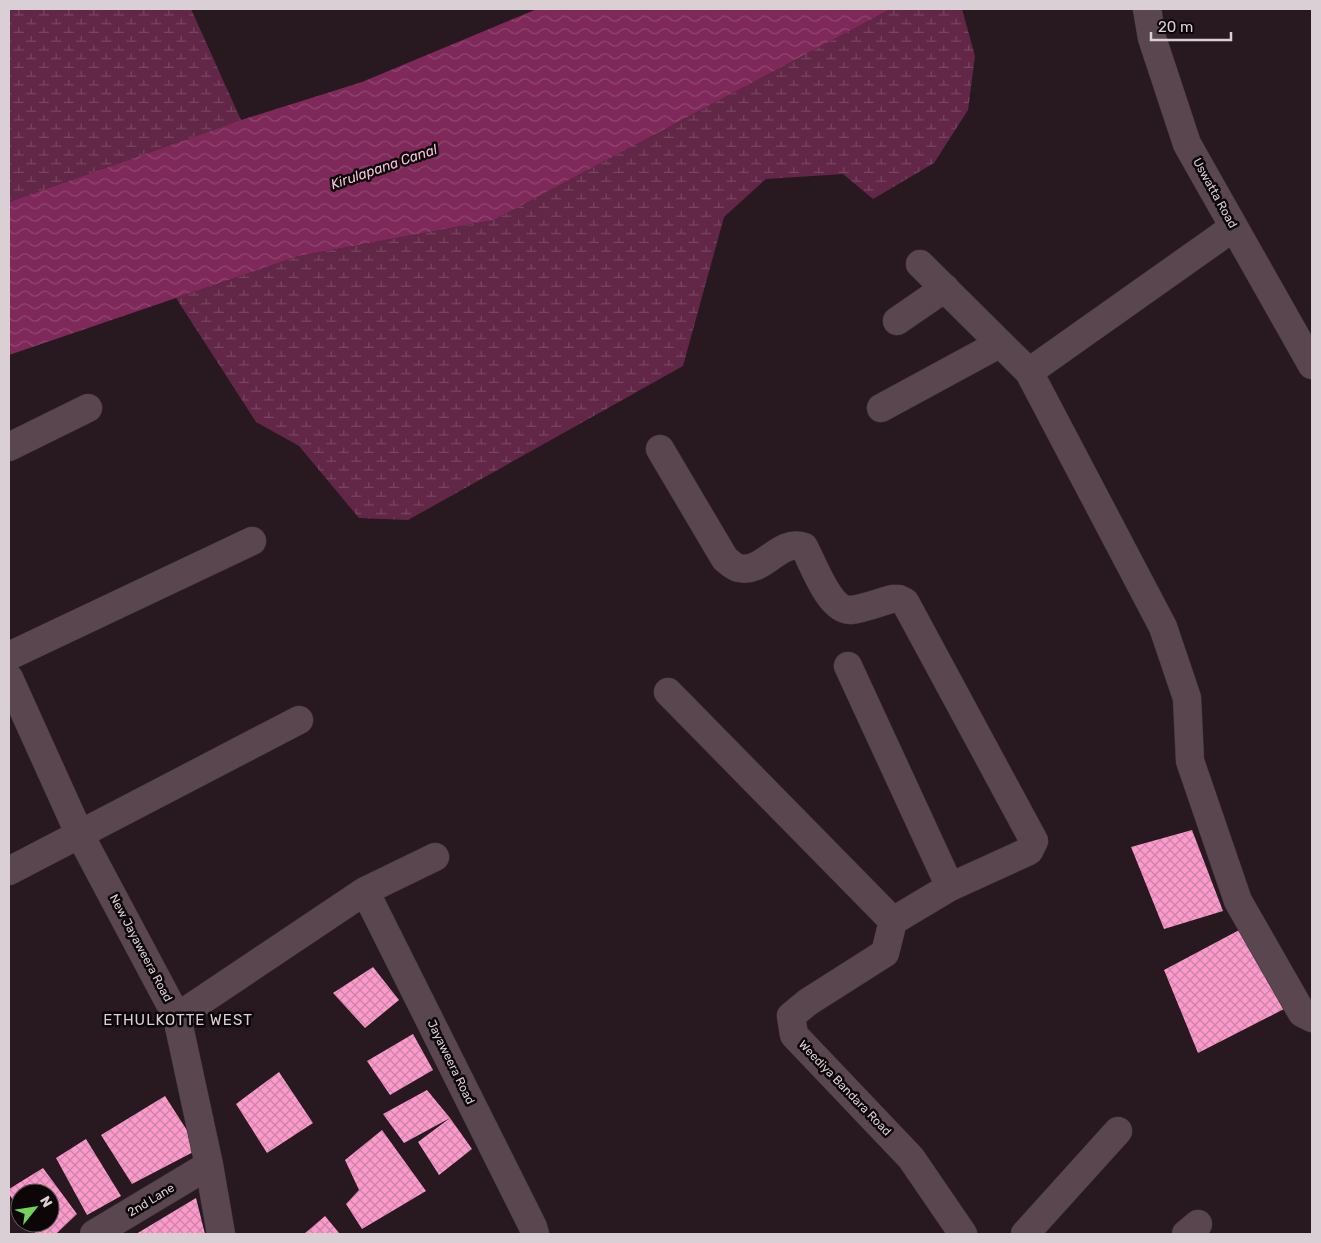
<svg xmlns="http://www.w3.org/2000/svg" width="1321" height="1243" viewBox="0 0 1321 1243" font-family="Rubik,sans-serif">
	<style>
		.wetland { fill: url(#wetland-marsh) }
		.water { fill: url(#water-waves) }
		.building { fill: url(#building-cross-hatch) }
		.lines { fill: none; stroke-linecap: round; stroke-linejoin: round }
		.minor-casing { stroke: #40353a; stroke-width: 29 }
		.minor { stroke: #59464f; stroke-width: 28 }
		.labels { text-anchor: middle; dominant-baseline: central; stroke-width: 5; stroke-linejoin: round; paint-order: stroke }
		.street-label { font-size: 12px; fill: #dacfd4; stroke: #0c0609 }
		.water-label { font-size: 14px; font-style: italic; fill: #f2c1d8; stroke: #0c0609 }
		.quarter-label { font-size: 15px; letter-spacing: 1px; fill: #dacfd4; stroke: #0c0609 }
	</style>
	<defs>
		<pattern id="wetland-marsh" width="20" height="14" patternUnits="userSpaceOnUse" patternTransform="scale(1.25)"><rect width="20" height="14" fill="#622747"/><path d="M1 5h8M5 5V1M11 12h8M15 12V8" fill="none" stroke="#784561"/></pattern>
		<pattern id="water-waves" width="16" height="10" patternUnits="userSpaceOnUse" patternTransform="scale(1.25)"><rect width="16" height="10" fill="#7e2959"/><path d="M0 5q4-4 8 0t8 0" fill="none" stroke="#904770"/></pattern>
		<pattern id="building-cross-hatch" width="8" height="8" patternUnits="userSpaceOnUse" patternTransform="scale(1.25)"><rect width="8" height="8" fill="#fb9acb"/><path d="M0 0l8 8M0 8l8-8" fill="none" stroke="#cc83a8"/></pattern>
	</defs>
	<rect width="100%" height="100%" fill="#281820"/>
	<path class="wetland" d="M9,9H191L241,120L9,202Z
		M891,9H962L975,56L968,110L934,163L873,199L843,174L766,179L724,217L683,366L408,520L359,518L299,446L256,422L176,298L299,256L494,220Z"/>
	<path class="water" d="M537,9H891L494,220L299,256L9,355V202L241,120L362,82Z"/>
	<path class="building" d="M1192,830L1223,911L1164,929L1131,847Z
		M1243,928L1284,1009L1198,1053L1164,970Z
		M373,967L399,1000L365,1028L333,993Z
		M413,1034L433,1070L390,1095L367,1061Z
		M279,1072L313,1123L267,1153L236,1104Z
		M427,1090L450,1118L404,1143L383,1114Z
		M165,1096L199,1149L132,1184L101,1135Z
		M450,1118L472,1149L439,1175L418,1142Z
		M382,1130L426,1191L362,1229L346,1204L359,1190L345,1160Z
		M86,1139L121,1196L87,1215L56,1158Z
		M43,1168L77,1214L56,1234H36L29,1223H50V1193H20V1211L9,1194V1189Z
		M196,1198L205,1234H136Z
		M325,1216L340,1234H304Z"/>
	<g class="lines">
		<g class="minor-casing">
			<path id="minor" d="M1147,9L1152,38L1187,144L1312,365
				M920,264L1029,372L1163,627L1187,698L1190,761L1238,901L1302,1013L1312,1018
				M897,321L945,288
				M1029,372L1234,227
				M881,408L999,344
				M9,447L88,408
				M660,449L725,559C729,562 734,567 739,568C764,574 779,538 804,547C813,563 829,611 851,610C863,609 880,602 892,599H899L905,602L1034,841L1029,851L950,887
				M9,656L252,541
				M848,666L950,887L893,921L885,953L808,1002L791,1016L794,1035L911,1158L963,1234
				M9,678L79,833L177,1017L209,1165L221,1234
				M668,692L893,921
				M9,871L299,720
				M365,891L533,1227L535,1234
				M177,1017L365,891L435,857
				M94,1234L209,1165
				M1025,1234L1118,1131
				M1186,1234L1198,1224"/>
		</g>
		<use href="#minor" class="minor"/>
	</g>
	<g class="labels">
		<g class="street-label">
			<text transform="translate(1215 193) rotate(61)">Uswatta Road</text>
			<text transform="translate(141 948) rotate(62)">New Jayaweera Road</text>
			<text transform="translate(451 1062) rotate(64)">Jayaweera Road</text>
			<text transform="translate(845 1088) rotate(46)">Weediya Bandara Road</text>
			<text transform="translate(151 1200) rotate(-31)">2nd Lane</text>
		</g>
		<g class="water-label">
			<text transform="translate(384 167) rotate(-19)">Kirulapana Canal</text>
		</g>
		<g class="quarter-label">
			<text x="178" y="1020">ETHULKOTTE WEST</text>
		</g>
	</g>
	<rect width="1321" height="1243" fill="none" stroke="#dacfd4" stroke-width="20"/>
	<g transform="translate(35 1208) rotate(60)"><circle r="24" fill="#0c0609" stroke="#5e565a"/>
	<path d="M0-4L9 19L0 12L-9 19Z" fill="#77d259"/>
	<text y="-8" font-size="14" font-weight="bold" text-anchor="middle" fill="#dacfd4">N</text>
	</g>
	<path d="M1151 32v8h80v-8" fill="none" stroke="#dacfd4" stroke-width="2.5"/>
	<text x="1158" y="32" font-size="15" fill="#dacfd4" stroke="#0c0609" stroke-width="4" paint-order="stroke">20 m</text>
</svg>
